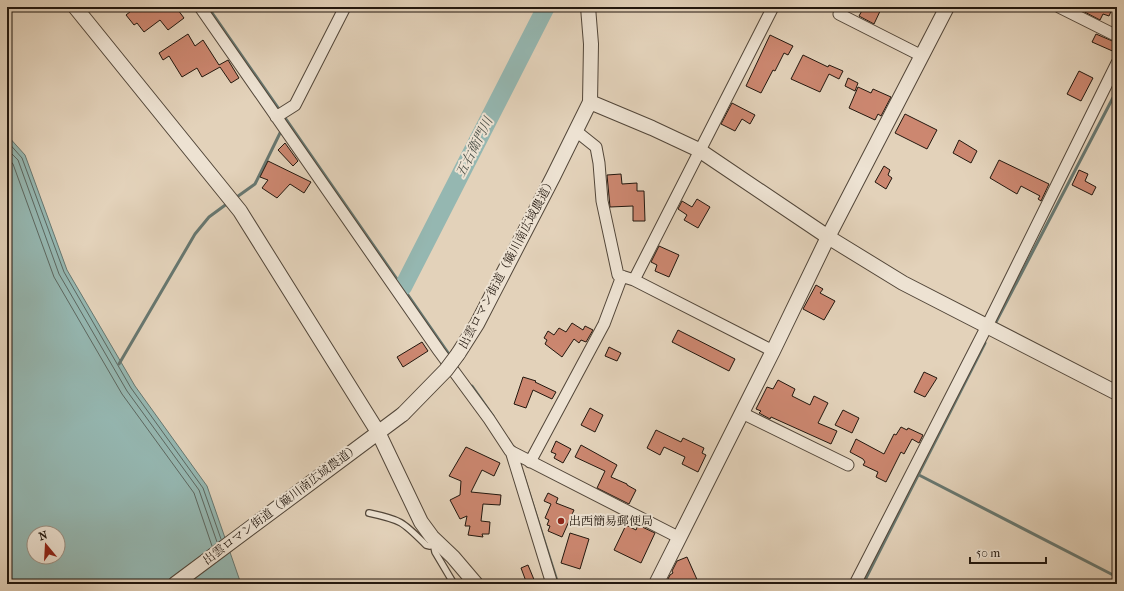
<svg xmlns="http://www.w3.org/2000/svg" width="1124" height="591" viewBox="0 0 1124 591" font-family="'IM FELL French Canon','Noto Serif JP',serif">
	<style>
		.water { fill: #95b7b1; stroke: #677770; fill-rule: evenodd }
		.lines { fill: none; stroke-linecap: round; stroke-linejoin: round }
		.shore { stroke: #5c6760; stroke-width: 1 }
		.stream { stroke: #677770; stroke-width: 3 }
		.river { stroke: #95b7b1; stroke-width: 18 }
		.building { fill: #cc8770; stroke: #22170e }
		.service-casing { stroke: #524639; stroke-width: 8 }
		.minor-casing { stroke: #524639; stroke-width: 13 }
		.tertiary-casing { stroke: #524639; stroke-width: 16 }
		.service { stroke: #ede2d2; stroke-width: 5.5 }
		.minor { stroke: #ede2d2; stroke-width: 11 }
		.tertiary { stroke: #ede2d2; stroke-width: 14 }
		.tertiary-bridge-casing { stroke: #524639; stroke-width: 16; stroke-linecap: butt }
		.tertiary-bridge { stroke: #ede2d2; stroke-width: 14 }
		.poi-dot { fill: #8f2418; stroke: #ede2d2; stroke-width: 1.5 }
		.labels { text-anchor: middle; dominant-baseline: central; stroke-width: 4; stroke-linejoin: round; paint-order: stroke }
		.street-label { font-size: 12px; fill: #22170e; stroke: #ede2d2 }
		.poi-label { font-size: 12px; fill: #22170e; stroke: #ede2d2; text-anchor: start }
		.water-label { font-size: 13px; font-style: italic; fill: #4a4f47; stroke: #ede2d2 }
	</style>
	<rect width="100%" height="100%" fill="#e3d2ba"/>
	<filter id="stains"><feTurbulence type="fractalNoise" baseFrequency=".005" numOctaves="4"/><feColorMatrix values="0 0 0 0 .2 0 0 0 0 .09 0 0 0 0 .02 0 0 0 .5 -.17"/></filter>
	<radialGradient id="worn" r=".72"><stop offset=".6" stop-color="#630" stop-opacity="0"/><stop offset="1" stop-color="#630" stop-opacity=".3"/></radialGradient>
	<path class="water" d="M7,135L25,155L67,270L135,386L207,486L241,584H7ZM34,533H58V557H34Z"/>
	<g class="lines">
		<path class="shore" d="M7,141L22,158L64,272L131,388L203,488L221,539
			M7,149L18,160L59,274L127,391L199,490L217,542
			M7,157L13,164L54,277L122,394L194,493L212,546"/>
		<path class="stream" d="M208,7L451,357
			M234,199L255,184L282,129
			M996,322L1117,90
			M119,364L195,234L209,217L228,203
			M472,386L493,416
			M523,474L558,584
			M919,475L1117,577
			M863,584L985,343"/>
		<path class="river" d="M403,287L546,7"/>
	</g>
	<path class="building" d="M141,7H174L176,11L178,10L184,18L168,30L160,20L144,32L137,23L134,25L126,15L135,8L136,10Z
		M864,7H882L874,24L859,16Z
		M1075,7H1113L1109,16L1103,14L1100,20Z
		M188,34L195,46L203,40L219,65L228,60L239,78L231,83L220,67L202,77L197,68L182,77L169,56L163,60L159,53Z
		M1096,34L1117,43V53L1092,42Z
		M770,35L793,46L788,55L784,53L775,71L773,70L761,93L746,86Z
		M803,55L828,67L829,65L843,71L839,79L829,74L820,92L791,79Z
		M1079,71L1093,78L1081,101L1067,94Z
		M848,78L858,83L855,91L845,86Z
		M858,87L871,93L873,89L891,97L881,116L878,114L875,120L849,108Z
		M732,103L755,115L750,124L742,119L735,131L721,124Z
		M905,114L937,130L927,149L895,133Z
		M959,140L977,151L971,163L953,153Z
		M285,143L298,161L293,166L278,150Z
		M999,160L1049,184L1041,201L1038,199L1040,196L1021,186L1017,194L990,178Z
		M268,161L311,182L304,193L290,184L277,198L262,188L268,180L260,177Z
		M884,166L890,170L888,175L892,178L886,189L875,182Z
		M1079,170L1088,174L1085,181L1096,187L1092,195L1072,185Z
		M621,174L622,184L637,183V191H644L645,221H633V206L610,207L607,175Z
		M697,199L710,207L698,228L684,220L687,215L678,209L682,201L692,207Z
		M659,246L679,255L669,277L655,271L657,265L651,262Z
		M816,285L823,289L820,293L835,301L824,320L803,309Z
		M572,323L583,330L585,326L593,330L586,342L581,340L579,343L574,339L562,357L545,344L547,340L544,338L548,331L554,335L559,328L566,332Z
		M678,330L735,359L729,371L672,342Z
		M422,342L428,351L403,367L397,357Z
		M609,347L621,353L617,361L605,356Z
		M924,372L937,378L925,397L914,392Z
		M523,377L536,381L535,382L556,392L552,399L533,390L526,408L514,404Z
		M778,380L795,389L792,396L810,405L814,396L828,403L818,423L837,431L831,444L771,417L770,419L759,413L761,411L756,409L767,387L773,389Z
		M590,408L603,415L595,432L581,425Z
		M843,410L859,418L852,433L835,425Z
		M901,427L907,430L908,428L923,435L919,443L912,439L904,454L901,452L886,482L876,477L878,472L863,465L865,462L863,459L850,452L856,439L884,454L894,434L896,435Z
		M656,430L681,442L683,438L704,448L702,453L706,455L698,472L682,464L685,457L664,447L660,455L647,448Z
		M556,441L571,449L563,463L554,458L556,454L551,452Z
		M581,445L617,465L611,477L627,484V485L636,490L629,504L597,488L605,471L575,457Z
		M466,447L500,463L494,476L482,470L471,492L501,495L500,505L483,504L481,521L490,522L489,534H482L483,537L468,535L470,526H465L467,516L460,519L450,500L460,495L461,481L449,476Z
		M548,493L558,498L556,503L574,510L562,537L548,531L550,526L547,525L549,520L545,518L551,504L544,501Z
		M626,525L636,530L638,525L655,533L641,563L614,550Z
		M570,533L589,539L580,569L561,563Z
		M687,557L699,584H668L667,581L670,575L673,573L672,571L677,561Z
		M528,565L535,582L527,584L521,568Z"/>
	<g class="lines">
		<g class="service-casing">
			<path id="service" d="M369,513C402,520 403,522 426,545L430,546L433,542
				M433,543L435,552L454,584"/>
		</g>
		<g class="minor-casing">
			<path id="minor" d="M200,7L439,351L489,419L510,451L678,537
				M1059,7L1117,36
				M839,14L922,56
				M276,117L295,105L345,7
				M576,131L596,147L599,163L602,201L618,275L634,280L773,351
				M634,280L773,7
				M742,413L848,465
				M511,451L552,584
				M530,462L604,324L622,276
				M855,584L987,326L1117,63"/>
		</g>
		<g class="tertiary-casing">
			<path id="tertiary" d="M75,7L240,211L378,432L421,522L432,537L453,557L476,584
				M590,102L652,128L699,150L828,237L903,283L1117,393
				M458,354L477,324L553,177L590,102L591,44L588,7
				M175,584L403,414
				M656,584L773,351L828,237L947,7"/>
		</g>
		<use href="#service" class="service"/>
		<use href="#minor" class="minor"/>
		<use href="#tertiary" class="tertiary"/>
		<g class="tertiary-bridge-casing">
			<path id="tertiary-bridge" d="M403,414L446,370L458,354"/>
		</g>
		<use href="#tertiary-bridge" class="tertiary-bridge"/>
	</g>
	<circle class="poi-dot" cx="561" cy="521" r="4"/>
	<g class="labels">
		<g class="street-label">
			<text transform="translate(507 263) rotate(-62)">出雲ロマン街道（簸川南広域農道）</text>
			<text transform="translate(281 504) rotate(-37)">出雲ロマン街道（簸川南広域農道）</text>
		</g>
		<g class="poi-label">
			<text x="569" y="521">出西簡易郵便局</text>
		</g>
		<g class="water-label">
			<text transform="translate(474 147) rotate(-63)">五右衛門川</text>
		</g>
	</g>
	<rect width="1124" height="591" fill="none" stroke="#e3d2ba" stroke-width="24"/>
	<rect x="8" y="8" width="1108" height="575" fill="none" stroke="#22170e" stroke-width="2"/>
	<rect x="12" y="12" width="1100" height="567" fill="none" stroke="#22170e"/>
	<g transform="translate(46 545) rotate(342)"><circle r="19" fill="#ede2d2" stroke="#9c9184"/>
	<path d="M0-3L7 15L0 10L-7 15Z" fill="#8f2418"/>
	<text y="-6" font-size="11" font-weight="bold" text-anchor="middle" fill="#22170e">N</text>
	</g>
	<path d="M970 557v6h76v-6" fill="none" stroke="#22170e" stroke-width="2"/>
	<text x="976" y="557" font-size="12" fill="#22170e" stroke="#ede2d2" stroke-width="3" paint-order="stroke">50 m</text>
	<rect width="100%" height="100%" filter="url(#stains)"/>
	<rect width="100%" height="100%" fill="url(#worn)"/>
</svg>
